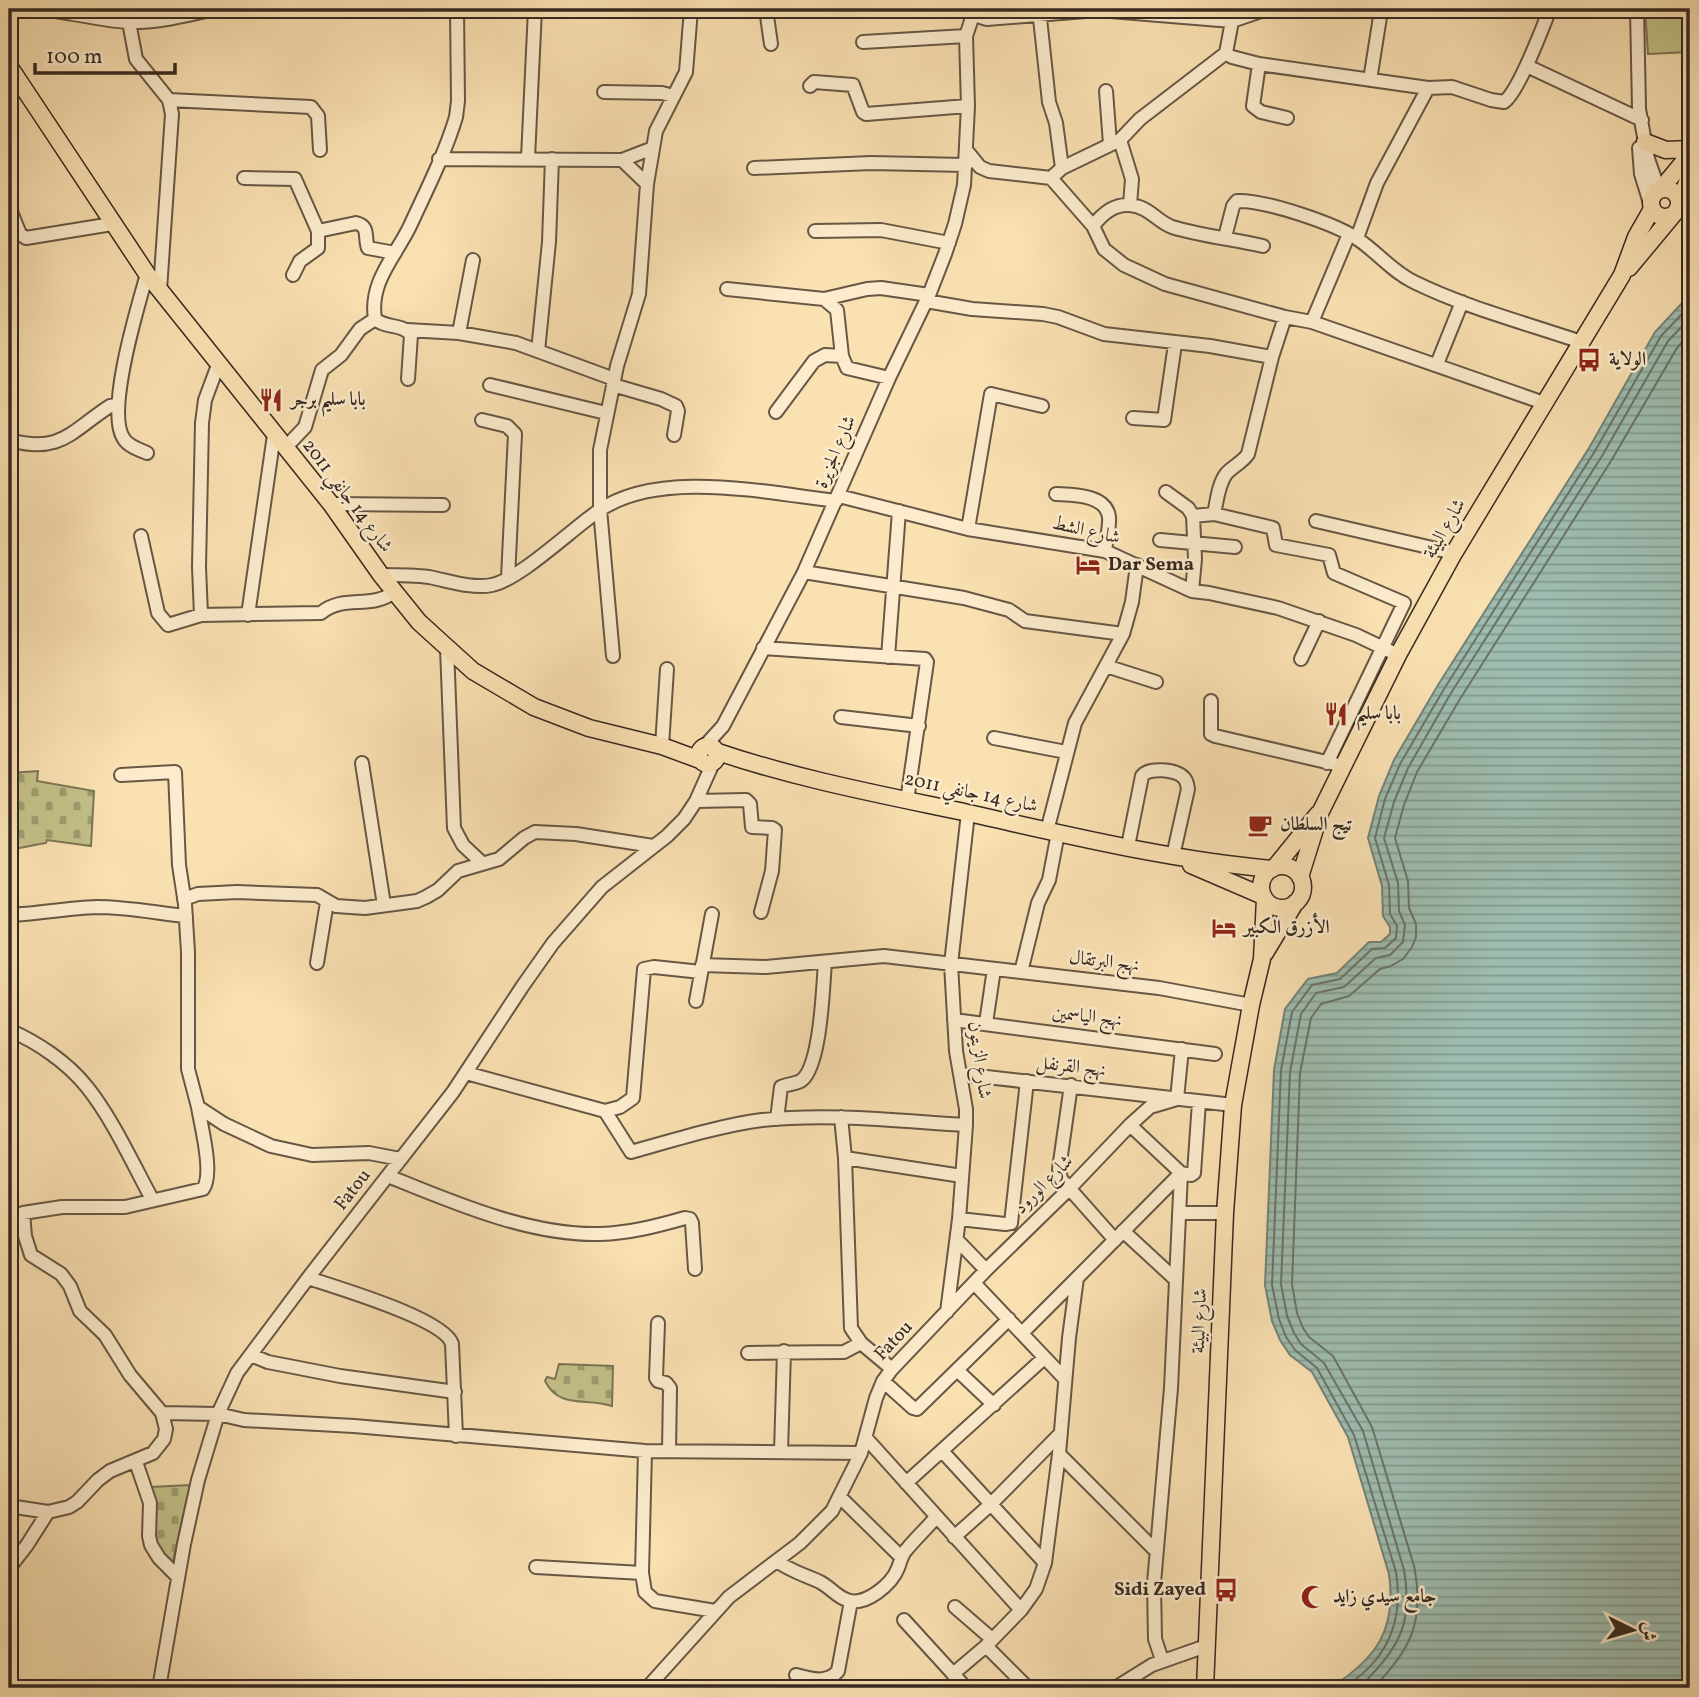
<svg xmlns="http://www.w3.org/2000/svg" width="1699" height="1697" viewBox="0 0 1699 1697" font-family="Vollkorn,Amiri,serif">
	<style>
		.cemetery { fill: url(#cemetery-stones); stroke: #7c7555; stroke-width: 2 }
		.park { fill: #c3c189; stroke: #7c7555; stroke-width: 2 }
		.water { fill: url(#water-rules); stroke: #748277; stroke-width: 2 }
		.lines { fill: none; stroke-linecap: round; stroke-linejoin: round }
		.shore { stroke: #6a7368; stroke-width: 2 }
		.minor-casing { stroke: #675745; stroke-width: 16 }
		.major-casing { stroke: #362921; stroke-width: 19 }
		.minor { stroke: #fceccd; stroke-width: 12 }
		.major { stroke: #fae1b2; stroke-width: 16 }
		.labels { text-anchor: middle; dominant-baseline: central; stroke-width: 5; stroke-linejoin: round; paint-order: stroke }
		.poi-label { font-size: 19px; font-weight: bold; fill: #362921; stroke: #fceccd; text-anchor: start }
		.street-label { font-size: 19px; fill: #362921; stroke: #fceccd }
	</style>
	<defs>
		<pattern id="cemetery-stones" width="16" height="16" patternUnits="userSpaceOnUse" patternTransform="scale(1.75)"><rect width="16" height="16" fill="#c3c189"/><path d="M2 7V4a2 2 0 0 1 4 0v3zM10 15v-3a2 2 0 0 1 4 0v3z" fill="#9f9d70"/></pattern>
		<pattern id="water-rules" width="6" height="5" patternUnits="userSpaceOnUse" patternTransform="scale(1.75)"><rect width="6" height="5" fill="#9ebdb0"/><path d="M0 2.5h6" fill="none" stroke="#829a8f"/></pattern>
	</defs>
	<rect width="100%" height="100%" fill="#fae1b2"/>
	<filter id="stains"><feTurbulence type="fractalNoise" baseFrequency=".00286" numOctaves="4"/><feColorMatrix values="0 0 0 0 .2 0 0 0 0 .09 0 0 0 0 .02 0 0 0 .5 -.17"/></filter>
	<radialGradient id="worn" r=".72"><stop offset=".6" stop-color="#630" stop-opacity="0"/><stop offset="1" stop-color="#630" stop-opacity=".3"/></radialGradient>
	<path class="cemetery" d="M38,771L37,781L94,791L91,846L47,840L46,843L9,850V773Z
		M559,1364L613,1366L612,1406C586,1397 560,1410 545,1381L547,1377L555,1379Z
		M190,1485L172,1566L154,1549L151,1487Z"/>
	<path class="park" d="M1645,9H1690V52L1648,54Z"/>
	<path class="water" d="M1690,301V1688H1330C1376,1659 1397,1630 1389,1574L1348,1437L1312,1372L1290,1355L1280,1340L1272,1321L1265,1285L1274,1070L1285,1009L1308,979L1337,973L1369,942H1381L1390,934V927L1383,916L1382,886L1368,838L1379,796L1394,760L1438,685L1589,448L1655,332L1681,304Z"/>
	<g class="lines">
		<path class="shore" d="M1343,1688C1387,1661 1404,1623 1396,1572L1354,1435L1317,1368L1295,1350L1286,1337L1279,1319L1272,1285L1281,1070L1292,1012L1312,985L1340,979L1372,949L1385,948L1396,938L1397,926L1390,914L1389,885L1375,838L1385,799L1400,764L1444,689L1595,451L1661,336L1685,311L1690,308
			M1359,1688C1397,1649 1414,1627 1404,1570L1363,1431L1324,1363L1301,1344L1294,1333L1287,1316L1281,1284L1290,1072L1301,1014L1316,993L1344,987L1376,958L1390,955L1403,942L1405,925L1399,911L1398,883L1384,838L1394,802L1408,768L1451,693L1602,456L1668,341L1690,318
			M1373,1688C1411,1650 1425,1621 1414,1566L1372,1427L1333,1356L1309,1337L1303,1328L1297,1313L1292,1284L1300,1073L1311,1018L1321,1004L1349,996L1380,969L1391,966L1403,959L1412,947L1416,937V924L1409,908L1408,881L1395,838L1404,805L1417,772L1460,699L1611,461L1677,348L1690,333"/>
		<g class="minor-casing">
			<path id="minor" d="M36,9C67,11 97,20 128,22C158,23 186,15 215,9
				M766,9L771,44
				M970,9L977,16L987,19L1098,10L1232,21L1267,9
				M1039,9L1049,102L1056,123L1062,168
				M1637,9L1639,109L1648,159L1659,190
				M9,13L30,9
				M129,22L136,59L169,100L172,114L160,290
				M863,42L966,36
				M1226,53L1232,57L1259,64L1428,88L1452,87L1491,100L1504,102C1519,91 1542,29 1550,9
				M1259,64L1253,106L1261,112L1287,118
				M1527,66L1642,120
				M1370,80L1380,17
				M810,86L814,82L853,85L863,112L866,114L968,106
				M1106,91L1110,144
				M604,92L662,93L673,96
				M169,100L311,107L318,116L320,150
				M1120,140L1132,179L1130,205
				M1639,148L1641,174L1650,203
				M967,151L980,167L989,171L1051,178L1093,226L1104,249L1124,265L1165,284L1285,317L1312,322L1544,403
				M528,158L535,9
				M439,159L622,160L653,148
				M622,160L647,184
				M754,168L871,163L966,165
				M244,178L295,179L318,231L356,223C370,226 364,238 368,248L395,253
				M1051,178L1062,168L1120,140L1140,119L1226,53L1232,21
				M9,207L20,234L26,238L112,224
				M1093,226C1102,214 1113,204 1129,205C1149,206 1156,221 1172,227C1201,236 1233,239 1263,246
				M815,231L881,230L949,243
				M1225,237L1233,206L1237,201C1265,200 1337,224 1359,240C1379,254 1393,272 1414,282C1467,308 1526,323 1581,342
				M1357,238L1377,183L1428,88
				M473,260L459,333L516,343L614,379
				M147,274C138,306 105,413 124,439C128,446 140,450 147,453
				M293,275L300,261L318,248V231
				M727,289L824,299L837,310L842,356L847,368L889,378
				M824,299L867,289L881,288L929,295
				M926,301L972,309L1043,314L1058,317L1104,334L1210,346L1272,357
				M1312,322L1349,234
				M407,330L459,333
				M538,351L549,242L552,159
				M1437,364L1462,302
				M408,379L411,335C402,323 386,329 375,319C369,282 395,257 410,226C426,191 445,154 456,117L458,101L457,9
				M490,385L606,413
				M613,385L661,399L676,406L678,411L674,435
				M776,412L814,361L825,355L842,356
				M1133,418L1164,420L1175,344
				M482,420L507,426L515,434L508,578
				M9,440C61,454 70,432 110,406L117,405
				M285,448L305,427L322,370L341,355L360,329L375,319
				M1166,492L1188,508L1193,516
				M1056,494C1072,495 1106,494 1109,517C1110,527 1106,540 1105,551
				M839,496L968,529L1105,551L1192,591L1209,593L1278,608L1356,635L1398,655
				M331,504L443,505
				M1214,514L1273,528L1276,545L1329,555L1334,573L1404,603L1327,763
				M1316,521L1454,553
				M968,529L991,394L1042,406
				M141,536L158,613L168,625L201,615L321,613C343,594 371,610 394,592
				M1160,540L1235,547
				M804,572L964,598L1009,610L1025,621L1123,634
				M381,575C397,575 413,575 429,577C449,581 472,589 492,585C520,579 571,530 597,512C657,468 767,493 836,501
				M1192,591L1195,559L1193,516L1214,514C1217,501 1218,485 1226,474C1233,466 1242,463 1248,454L1272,357L1285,317
				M201,615L199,567L202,423L205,400L218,365
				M248,615L274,435
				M447,648L454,828L463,845L482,863
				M763,648L925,659L927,662L907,801
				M613,656L600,509V450L617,366L639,294L647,184L656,131L686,72L691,9
				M888,657L899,511
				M1301,659L1319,621
				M1106,666L1156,682
				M1211,701V734L1215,736L1335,764
				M841,717L919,726
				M994,738L1066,752
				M662,746L667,669
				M703,748L723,726L804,572L889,378L929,295L945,254L955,224L964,185L968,106L966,36L975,9
				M362,763L384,905
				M121,775L175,772L179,865L185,904L188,952V1069L198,1107L224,1124L271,1146L312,1155L369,1153L400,1159
				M696,801L746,800L750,804L752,827L772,828L775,830L772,871L761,912
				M1047,831L1075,723L1123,634L1132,602L1137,565
				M1128,846L1142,776C1148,767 1177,769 1184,778C1187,781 1187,784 1188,789L1173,856
				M184,899L198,894L237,892L317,895L336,906L365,908L417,901L426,897L438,890L458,871L499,859L524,838L535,832L576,834L653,846
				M9,915C38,914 67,908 97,907C126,907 157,913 186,916
				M317,963L327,902
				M702,965L766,967L884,956L1159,988L1251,1005
				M701,972L654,967L644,969L633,1098L620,1107L605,1111L631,1152C670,1141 722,1125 762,1120C830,1113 899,1121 966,1125
				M1021,972L1038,903L1049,880L1058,833
				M696,1001L712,914
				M954,1020L1215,1054
				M986,1023L994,969
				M9,1030C37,1042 67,1062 87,1087C112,1118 133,1164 152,1199
				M466,1073L605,1111
				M960,1074L1233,1105
				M1071,1085L1059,1169L1061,1179L1115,1240
				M1177,1099L1182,1049
				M841,1117L845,1158L851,1328L861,1343L892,1369
				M777,1119L781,1087C787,1084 797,1084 802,1080C821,1064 823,986 825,962
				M1130,1125L1181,1173L1191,1175L1194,1173L1199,1102
				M845,1158L962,1176
				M388,1176C452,1202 530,1236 600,1234C630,1233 657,1226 685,1218L690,1219L692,1223L695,1269
				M1179,1213H1225
				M959,1219L1005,1224L1011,1223L1027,1081
				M1123,1231L1175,1279
				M957,1240L986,1270
				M308,1278C335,1287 445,1319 452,1344L456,1436
				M974,1283L1065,1379
				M947,1312L959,1219L966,1125V1109L956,1051L951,964L968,813
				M658,1323L656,1378L658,1381L666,1383L670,1388L669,1451
				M1022,1333L1077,1278
				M748,1353L844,1352L861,1343
				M251,1355L268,1362L340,1376L455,1392
				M957,1370L994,1405
				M883,1381L913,1408L917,1409L1009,1319
				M162,1413L218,1414L244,1420L354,1426L645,1451L861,1453
				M866,1438L1021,1610
				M645,1451L642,1573L645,1592L655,1601L715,1611
				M942,1451L1045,1563
				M781,1452L784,1351
				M1059,1454L1156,1551
				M136,1462L150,1503L149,1536L151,1545L159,1558L178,1577
				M906,1483L1044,1358
				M840,1497L901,1557
				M9,1506L48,1512L69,1507L77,1502L98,1480L110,1471L153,1453L164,1439L166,1429L162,1413L130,1375L105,1335L80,1311L70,1286L61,1274L31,1255L25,1236L23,1213L62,1207H125L203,1189C214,1174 201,1126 198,1107
				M954,1537L990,1505L1061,1433
				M777,1561C790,1571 805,1575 820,1582C830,1587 837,1597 847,1600C865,1607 892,1584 898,1568C901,1561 901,1555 907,1549C916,1538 927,1528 936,1517
				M536,1567L642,1573
				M9,1568L27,1545L48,1512
				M955,1607L992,1639
				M904,1620L966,1688
				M986,1646L1028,1688
				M1162,1660L1155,1639L1154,1583L1171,1388L1181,1173
				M953,1674L986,1646L1021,1610L1036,1589L1045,1563L1059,1454L1069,1338L1077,1278L1181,1173
				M796,1675C811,1679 827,1684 838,1671L851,1601
				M159,1688L184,1544L198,1480L218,1414L237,1373L308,1278L453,1092L522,987L553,943L602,887L667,836L684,819L696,801L713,763
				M647,1688L729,1597L800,1543L832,1511L861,1453L876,1398L883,1381L892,1369L986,1270L1068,1190L1130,1125L1150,1107L1177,1099
				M1115,1688L1152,1665L1206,1646"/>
		</g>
		<g class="major-casing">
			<path id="major" d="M9,66L147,274L331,504L381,575L419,622L473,671L534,707L589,728L662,746L700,760
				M1645,142L1666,150L1690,149
				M1651 203a14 14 0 1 1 28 0a14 14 0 1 1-28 0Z
				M1661,189L1690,154
				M1679,203L1690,175
				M1629,268L1673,215
				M699 755a9 9 0 1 1 18 0a9 9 0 1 1-18 0Z
				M715,751C797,779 883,795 968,813C1068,835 1169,860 1272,869
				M1191,865L1263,896
				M1261 887a21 21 0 1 1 42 0a21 21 0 1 1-42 0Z
				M1275,867L1318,814
				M1300,877L1320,813L1398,655L1454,553L1622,275L1636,237L1652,209
				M1265,953L1295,903
				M1205,1688L1225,1213L1233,1105L1251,1005L1262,959L1265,899"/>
		</g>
		<use href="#minor" class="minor"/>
		<use href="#major" class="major"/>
	</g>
	<defs>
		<g id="bus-bare" transform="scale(1.89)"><path d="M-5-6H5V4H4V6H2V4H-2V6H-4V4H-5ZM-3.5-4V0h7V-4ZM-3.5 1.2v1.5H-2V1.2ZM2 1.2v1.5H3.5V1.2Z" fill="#8f2418" stroke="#fceccd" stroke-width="2.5" paint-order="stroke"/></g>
		<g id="restaurant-bare" transform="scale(1.89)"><path d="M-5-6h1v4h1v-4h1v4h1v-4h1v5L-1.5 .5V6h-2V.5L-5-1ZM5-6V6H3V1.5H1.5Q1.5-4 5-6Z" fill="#8f2418" stroke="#fceccd" stroke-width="2.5" paint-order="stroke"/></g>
		<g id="hotel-bare" transform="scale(1.89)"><path d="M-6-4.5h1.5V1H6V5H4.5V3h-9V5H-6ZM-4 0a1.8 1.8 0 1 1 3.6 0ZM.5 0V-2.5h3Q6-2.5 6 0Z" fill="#8f2418" stroke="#fceccd" stroke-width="2.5" paint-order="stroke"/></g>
		<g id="cafe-bare" transform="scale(1.89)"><path d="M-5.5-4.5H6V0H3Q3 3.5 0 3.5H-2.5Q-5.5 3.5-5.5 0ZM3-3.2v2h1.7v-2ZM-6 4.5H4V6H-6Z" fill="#8f2418" stroke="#fceccd" stroke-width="2.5" paint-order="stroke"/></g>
		<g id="mosque-bare" transform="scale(1.89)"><path d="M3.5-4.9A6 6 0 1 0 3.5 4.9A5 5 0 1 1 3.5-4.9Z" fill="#8f2418" stroke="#fceccd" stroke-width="2.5" paint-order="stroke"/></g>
	</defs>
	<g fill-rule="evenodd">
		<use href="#bus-bare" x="1589" y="360"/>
		<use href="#restaurant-bare" x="271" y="400"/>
		<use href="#hotel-bare" x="1088" y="565"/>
		<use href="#restaurant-bare" x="1336" y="714"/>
		<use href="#cafe-bare" x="1260" y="825"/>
		<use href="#hotel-bare" x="1224" y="928"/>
		<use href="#bus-bare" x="1226" y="1590"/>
		<use href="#mosque-bare" x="1313" y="1597"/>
	</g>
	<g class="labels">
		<g class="poi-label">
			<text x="1609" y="360">الولاية</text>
			<text x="291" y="400">بابا سليم برجر</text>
			<text x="1108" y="565">Dar Sema</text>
			<text x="1356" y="714">بابا سليم</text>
			<text x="1280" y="825">تيج السلطان</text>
			<text x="1244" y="928">الأزرق الكبير</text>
			<text x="1206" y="1590" text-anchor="end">Sidi Zayed</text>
			<text x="1333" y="1597">جامع سيدي زايد</text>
		</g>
		<g class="street-label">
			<text transform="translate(836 452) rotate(-67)">شارع الجزيرة</text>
			<text transform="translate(347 496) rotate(53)">شارع 14 جانفي 2011</text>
			<text transform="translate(1445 529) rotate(-60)">شارع البيئة</text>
			<text transform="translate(1086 531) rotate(13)">شارع الشط</text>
			<text transform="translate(971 793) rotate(12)">شارع 14 جانفي 2011</text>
			<text transform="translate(1104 962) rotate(7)">نهج البرتقال</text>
			<text transform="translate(1087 1017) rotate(7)">نهج الياسمين</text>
			<text transform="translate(979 1060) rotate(82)">شارع الزيتون</text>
			<text transform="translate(1071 1067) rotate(7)">نهج القرنفل</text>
			<text transform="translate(1044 1185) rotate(-45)">شارع الورود</text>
			<text transform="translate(353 1190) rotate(-52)">Fatou</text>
			<text transform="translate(1200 1321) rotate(-88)">شارع البيئة</text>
			<text transform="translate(894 1341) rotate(-47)">Fatou</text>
		</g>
	</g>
	<rect width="1699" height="1697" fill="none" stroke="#fae1b2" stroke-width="35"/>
	<rect x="10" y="10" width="1678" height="1676" fill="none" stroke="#362921" stroke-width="3.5"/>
	<rect x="18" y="18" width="1664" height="1662" fill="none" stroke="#362921" stroke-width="2"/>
	<g transform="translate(1633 1630) rotate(95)" stroke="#fceccd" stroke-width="5" paint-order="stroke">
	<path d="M0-5L12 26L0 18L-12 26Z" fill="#362921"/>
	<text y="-10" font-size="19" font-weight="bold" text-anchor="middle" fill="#362921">ش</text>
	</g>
	<path d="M35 63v10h140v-10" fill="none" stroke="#362921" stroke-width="3.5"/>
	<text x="46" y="63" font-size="21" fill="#362921" stroke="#fceccd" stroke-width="5" paint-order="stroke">100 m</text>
	<rect width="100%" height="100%" filter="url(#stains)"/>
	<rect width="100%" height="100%" fill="url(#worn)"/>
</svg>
